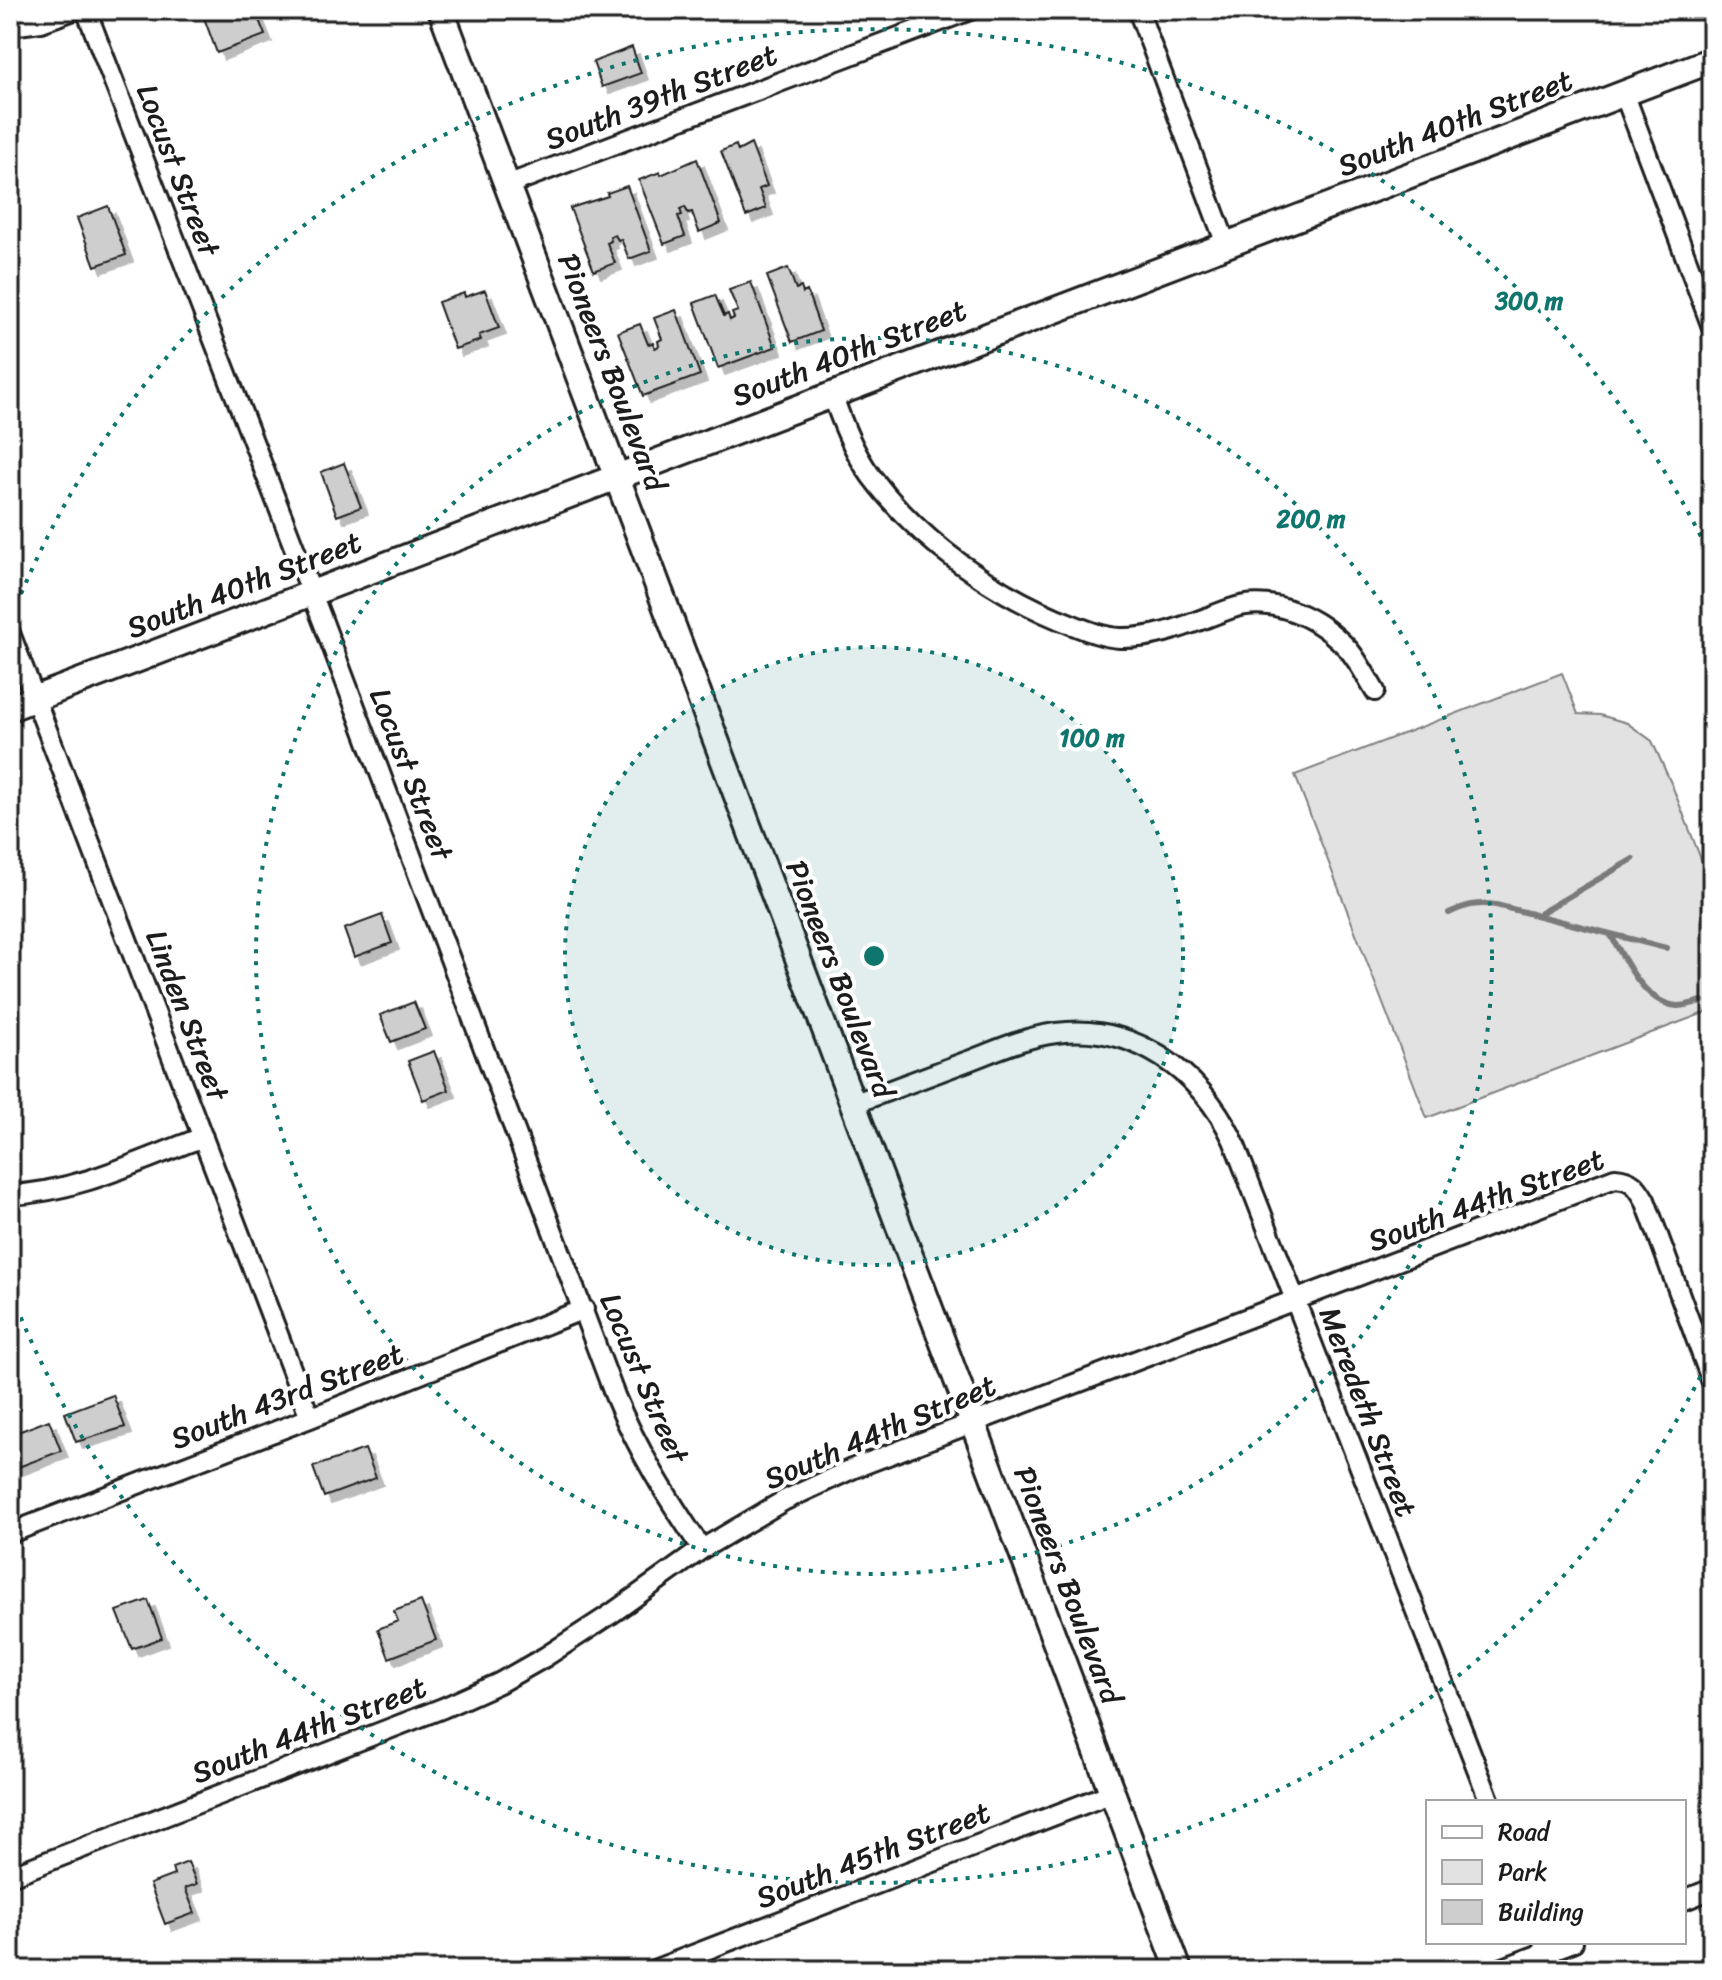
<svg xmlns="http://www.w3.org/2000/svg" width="1722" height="1980" viewBox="0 0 1722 1980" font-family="Sriracha,sans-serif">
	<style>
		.green { fill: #e2e2e2; stroke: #7f7f7f; stroke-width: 2 }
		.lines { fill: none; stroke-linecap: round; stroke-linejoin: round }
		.stream { stroke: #7a7a7a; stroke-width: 6 }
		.building { fill: #cecece; stroke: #1c1c1c; stroke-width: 2; filter: url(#shadow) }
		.street-casing { stroke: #1c1c1c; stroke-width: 24 }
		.secondary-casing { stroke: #1c1c1c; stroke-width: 30 }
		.street { stroke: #fff; stroke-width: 18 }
		.secondary { stroke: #fff; stroke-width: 24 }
		.ring { fill: none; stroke: #0f766e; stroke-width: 4; stroke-dasharray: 4 8 }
		.labels { text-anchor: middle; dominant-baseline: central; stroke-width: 8; stroke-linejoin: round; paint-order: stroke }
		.street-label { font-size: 30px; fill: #1c1c1c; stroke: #fff }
		.centre { fill: #0f766e; stroke: #fff; stroke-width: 4 }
		.ring-label { font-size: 24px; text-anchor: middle; font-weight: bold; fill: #0f766e; stroke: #fff; stroke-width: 8; stroke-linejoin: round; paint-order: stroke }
	</style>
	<defs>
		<filter id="shadow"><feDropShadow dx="7" dy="7" stdDeviation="0" flood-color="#0004"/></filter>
	</defs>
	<rect width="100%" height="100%" fill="#fff"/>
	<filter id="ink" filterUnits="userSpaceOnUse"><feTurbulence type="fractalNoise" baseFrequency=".0125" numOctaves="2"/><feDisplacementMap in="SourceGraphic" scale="16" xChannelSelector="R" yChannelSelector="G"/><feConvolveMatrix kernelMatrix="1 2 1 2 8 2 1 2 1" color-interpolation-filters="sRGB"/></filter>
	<g filter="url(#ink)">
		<path class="green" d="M1562,673L1578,714L1600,715L1627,723L1652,741L1671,783L1712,887V1010L1427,1118L1295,775Z"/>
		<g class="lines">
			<path class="stream" d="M1449,913C1466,905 1478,902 1496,905L1666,948
				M1537,915L1633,859
				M1610,934C1625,959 1643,1003 1677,1006C1685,1006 1694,1003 1702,1001"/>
		</g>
		<path class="building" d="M216,10H255L265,35L217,53L203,15Z
			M632,47L641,73L602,87L593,62Z
			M751,144L767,186L759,189L766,208L746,216L721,151L736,145L738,151Z
			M697,159L721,223L699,232L692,212L688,213L685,207L680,209L682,215L678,216L685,236L664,244L639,180L660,172L661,175Z
			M627,186L651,251L629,259L621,239L618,240L615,235L610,237L611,241L607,243L615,263L594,271L570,208L608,196L607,193Z
			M108,206L126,255L95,266L77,218Z
			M788,268L796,289L801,287L803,293L807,291L821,331L792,342L767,276Z
			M751,282L775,347L718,368L694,303L715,295L724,316L728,314L730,320L734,318L732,313L738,311L729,290Z
			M485,290L499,328L479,335L481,340L455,349L438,302L464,293L465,297Z
			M676,310L700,375L643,396L618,332L640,324L648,344L653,343L655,348L659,346L658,341L662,339L654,318Z
			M344,463L361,507L337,516L321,472Z
			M382,915L392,943L354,957L344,929Z
			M414,1002L425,1029L391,1042L380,1015Z
			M434,1051L449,1090L423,1100L408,1061Z
			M113,1395L125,1427L76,1442L65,1413Z
			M49,1420L61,1451L13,1469L10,1462V1435Z
			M365,1449L376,1478L324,1497L313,1467Z
			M148,1600L162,1638L132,1649L117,1611Z
			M421,1601L436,1640L389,1658L378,1629L398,1621L394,1611Z
			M188,1862L197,1884L185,1888L195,1913L165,1924L150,1884L174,1875L172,1868Z"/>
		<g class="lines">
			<g class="street-casing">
				<path id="street" d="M86,10L323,622L615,1396C638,1451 668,1499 702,1549
					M1138,10L1226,244
					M10,26L41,22L74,10
					M1624,93L1712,327
					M507,185L970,10
					M832,394C842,422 853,451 871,476C920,542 996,596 1073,625C1088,631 1103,637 1120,638C1160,639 1193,622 1230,609C1273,594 1320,618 1349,650C1359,662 1367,678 1375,691
					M10,633L310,1418
					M853,1104C891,1090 930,1075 968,1061C997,1050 1025,1037 1056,1033C1134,1022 1201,1073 1233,1140L1490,1802
					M10,1195C77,1192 141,1160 203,1137
					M10,1533L310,1418L584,1309
					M10,1876L443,1708L499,1683L545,1657L611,1614L702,1549L785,1500L854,1468L1615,1178C1632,1179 1637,1186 1645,1200L1712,1382
					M1684,1900L1712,1889
					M1544,1942L1555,1970
					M654,1970L1112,1793
					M1498,1970L1573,1942"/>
			</g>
			<g class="secondary-casing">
				<path id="secondary" d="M441,10L1179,1970
					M10,708L1712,60"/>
			</g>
			<use href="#street" class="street"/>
			<use href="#secondary" class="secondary"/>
		</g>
	</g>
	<circle cx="874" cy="956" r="309" fill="#0f766e" fill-opacity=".12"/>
	<g class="ring">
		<circle cx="874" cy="956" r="309"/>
		<circle cx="874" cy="956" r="618"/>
		<path d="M1711 1355A927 927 0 0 1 12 1296M12 616A927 927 0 0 1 1711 557"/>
	</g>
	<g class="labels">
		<g class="street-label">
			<text transform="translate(661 97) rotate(-21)">South 39th Street</text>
			<text transform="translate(1455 123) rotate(-21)">South 40th Street</text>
			<text transform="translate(178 170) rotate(69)">Locust Street</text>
			<text transform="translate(849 353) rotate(-21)">South 40th Street</text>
			<text transform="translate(612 372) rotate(69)">Pioneers Boulevard</text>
			<text transform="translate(244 585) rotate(-21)">South 40th Street</text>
			<text transform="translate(411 774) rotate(69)">Locust Street</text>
			<text transform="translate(840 979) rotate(69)">Pioneers Boulevard</text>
			<text transform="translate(187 1015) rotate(69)">Linden Street</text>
			<text transform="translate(1486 1200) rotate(-20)">South 44th Street</text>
			<text transform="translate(644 1378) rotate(67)">Locust Street</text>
			<text transform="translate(287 1396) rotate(-21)">South 43rd Street</text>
			<text transform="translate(1368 1412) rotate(69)">Meredeth Street</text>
			<text transform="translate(880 1432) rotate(-23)">South 44th Street</text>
			<text transform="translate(1068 1585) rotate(69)">Pioneers Boulevard</text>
			<text transform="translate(309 1730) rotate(-21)">South 44th Street</text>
			<text transform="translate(873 1855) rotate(-21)">South 45th Street</text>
		</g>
	</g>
	<circle cx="874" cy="956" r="12" class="centre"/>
	<g class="ring-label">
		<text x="1529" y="309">300 m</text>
		<text x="1311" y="527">200 m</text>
		<text x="1092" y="746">100 m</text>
	</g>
	<rect width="1722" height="1980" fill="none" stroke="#fff" stroke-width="40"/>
	<rect x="20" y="20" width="1682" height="1940" fill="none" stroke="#1c1c1c" stroke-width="3" filter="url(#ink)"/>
	<rect x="1426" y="1800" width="260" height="144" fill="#ffffff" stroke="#a4a4a4" stroke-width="2"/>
	<rect x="1442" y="1826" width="40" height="12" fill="#ffffff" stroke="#a4a4a4" stroke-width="2"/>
	<text x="1498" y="1840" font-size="24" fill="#1c1c1c">Road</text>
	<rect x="1442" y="1860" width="40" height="24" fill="#e2e2e2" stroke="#a4a4a4" stroke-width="2"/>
	<text x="1498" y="1880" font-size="24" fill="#1c1c1c">Park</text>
	<rect x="1442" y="1900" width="40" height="24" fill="#cecece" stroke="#a4a4a4" stroke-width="2"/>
	<text x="1498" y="1920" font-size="24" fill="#1c1c1c">Building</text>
</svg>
